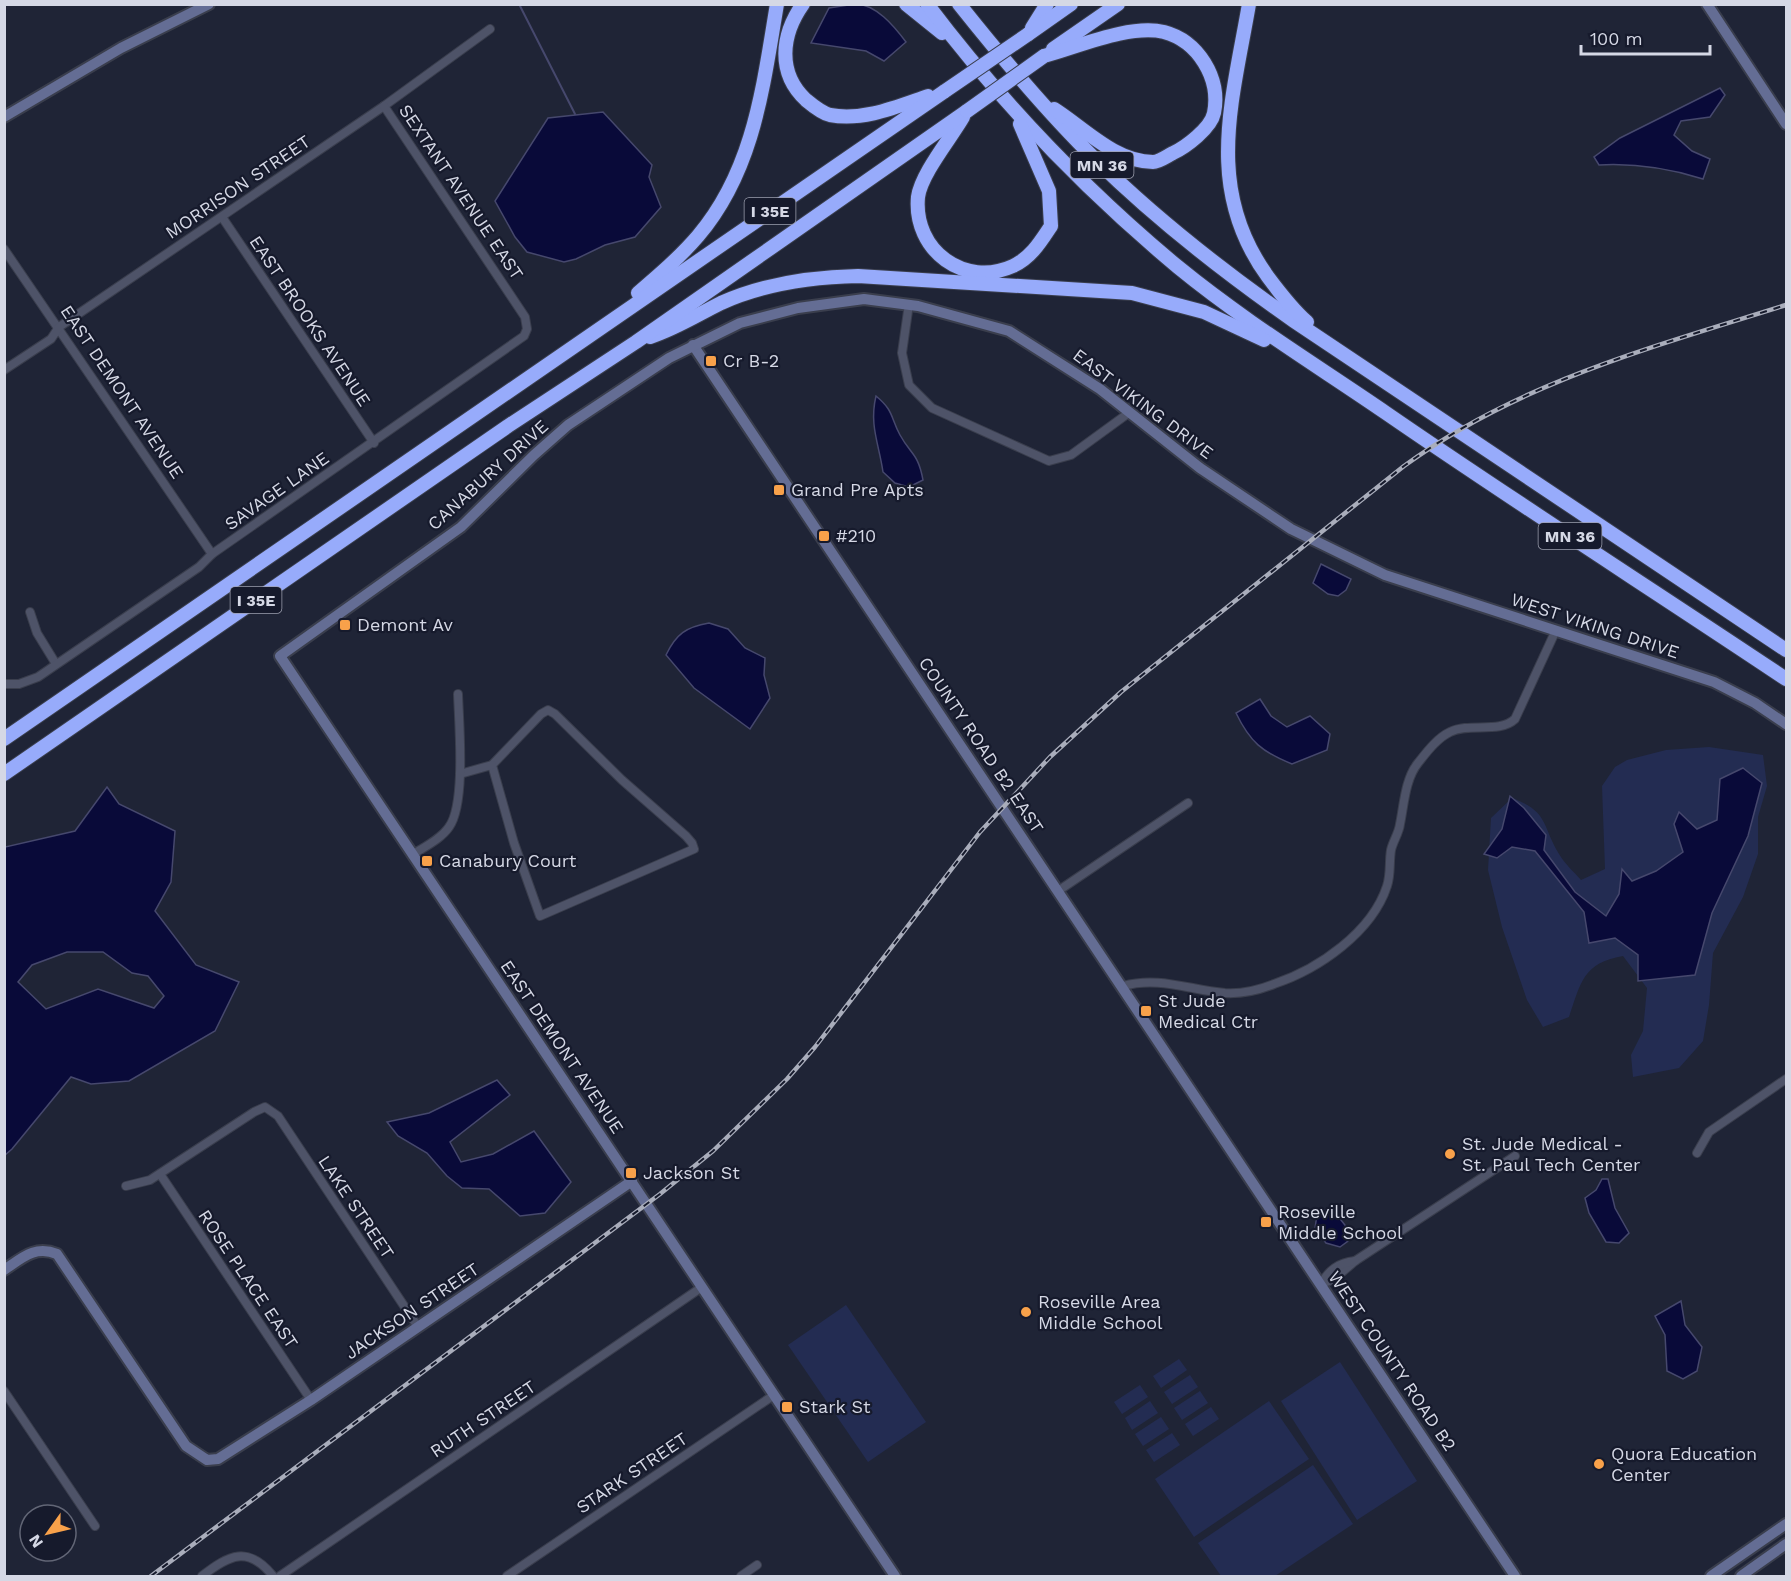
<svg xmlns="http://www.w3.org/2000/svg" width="1791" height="1581" font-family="'Work Sans',sans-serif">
<rect width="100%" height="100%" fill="#1f2436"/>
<g fill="#232c52">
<path d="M1709,747L1763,755L1767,786L1758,817V854L1743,897L1713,953L1709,1005L1703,1041L1679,1068L1633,1077L1631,1055L1643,1031L1647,988L1623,956C1583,963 1581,982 1569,1017L1543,1027L1527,1000L1502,927L1488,870L1491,818L1512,798C1549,812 1541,824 1559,854C1564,863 1574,872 1581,880L1605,869L1602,786L1615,767L1627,760L1666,750Z"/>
<polygon points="846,1305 926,1422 868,1462 788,1345"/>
<polygon points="1179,1359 1187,1370 1161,1388 1153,1376"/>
<polygon points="1340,1362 1417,1481 1357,1520 1281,1401"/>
<polygon points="1190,1375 1198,1387 1172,1404 1164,1392"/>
<polygon points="1140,1385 1148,1397 1122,1414 1114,1402"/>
<polygon points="1200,1391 1208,1403 1182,1420 1174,1408"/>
<polygon points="1150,1401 1158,1413 1132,1430 1125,1418"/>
<polygon points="1269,1401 1309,1459 1194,1537 1155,1479"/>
<polygon points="1211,1407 1219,1419 1193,1436 1185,1424"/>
<polygon points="1161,1417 1169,1429 1143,1446 1135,1434"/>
<polygon points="1172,1433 1180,1445 1154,1462 1146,1450"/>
<polygon points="1313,1465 1353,1524 1275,1576 1221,1576 1198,1543"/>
</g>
<g fill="#090a39" stroke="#46486d" stroke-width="1.5" fill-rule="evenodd">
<path d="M855,4C876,4 894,26 906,42L884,61L866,51L811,43L829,8Z"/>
<path d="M1720,88L1725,95L1710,117L1681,121L1674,135L1692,151L1710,159L1703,179C1668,168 1636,163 1599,165L1594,157L1620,138Z"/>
<polygon points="603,112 652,165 649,177 661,207 635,237 605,245 576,259 564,262 527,252 515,237 495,201 548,118"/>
<path d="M876,396C894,411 890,416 900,435C911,455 918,453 923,480L909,487L895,483L883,472C879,444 869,425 876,396Z"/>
<polygon points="1321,564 1351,579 1346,590 1338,596 1328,594 1313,583"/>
<path d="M709,623L728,629L745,648L765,658L764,675L770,698L750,729L694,688L666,655C676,634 686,627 709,623Z"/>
<path d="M1260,699L1271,716L1287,727L1310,716L1330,734L1327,750L1292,764C1262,752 1250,742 1236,713Z"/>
<polygon points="1743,768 1762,783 1748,836 1712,913 1695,975 1638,981 1638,955 1615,938 1589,943 1584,912 1535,851 1512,847 1497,858 1484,854 1502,829 1510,796 1524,808 1546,835 1544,850 1575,892 1606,916 1619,894 1622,869 1632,881 1656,871 1683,852 1674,824 1679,812 1697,829 1717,820 1720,779"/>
<path d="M107,787L119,804L175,831L171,882L155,911L196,965L239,982L215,1031L129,1081L91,1084L71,1077L12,1149L5,1155V847L75,831ZM67,952H103L132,973L148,976L164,996L154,1008L98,989L46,1009L18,982L32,965Z"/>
<polygon points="497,1080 510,1095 450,1142 461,1162 493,1154 534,1131 571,1182 545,1213 520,1216 489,1189 462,1188 447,1176 427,1153 398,1136 387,1122 429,1113"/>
<polygon points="1602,1179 1608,1179 1615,1208 1629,1233 1619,1243 1606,1242 1589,1213 1585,1198 1596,1190"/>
<polygon points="1327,1209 1334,1211 1348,1229 1348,1241 1340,1247 1326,1243 1315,1228 1317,1215"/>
<polygon points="1681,1301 1685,1325 1702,1347 1697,1371 1683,1379 1667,1371 1665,1335 1655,1316"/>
</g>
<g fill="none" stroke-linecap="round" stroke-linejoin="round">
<polyline stroke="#46486d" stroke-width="2" points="519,4 575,114"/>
<defs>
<g id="street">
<polyline points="222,217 374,443"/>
<polyline points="4,249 212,554"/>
<polyline points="909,304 902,353 909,385 932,408 1049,461 1071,455 1130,412"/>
<polyline points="4,370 51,339 59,327 384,106 490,29"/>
<polyline points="30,612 37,633 56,664"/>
<polyline points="4,684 19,684 38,677 199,567 212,554 524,336 527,329 525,317 384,106"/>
<polygon points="548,710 555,714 622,780 686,836 692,843 694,849 540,916 514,843 492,765 541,714"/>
<polyline points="460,774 492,765"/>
<path d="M412,855C424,847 441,839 449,827C466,804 459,724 458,694"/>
<polyline points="1058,891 1188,803"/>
<path d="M1123,986C1159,976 1189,990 1225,993C1242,994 1259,990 1274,984C1319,969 1372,932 1387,886C1391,874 1389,862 1391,850C1393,841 1399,833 1400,824C1404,805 1405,779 1418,763C1426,753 1437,738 1450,732C1470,722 1499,734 1515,719L1556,630"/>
<polyline points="1697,1153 1709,1132 1786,1079"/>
<polyline points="160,1174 311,1400"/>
<polyline points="126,1186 150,1180 254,1112 265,1107 278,1116 418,1327"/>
<polyline points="1321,1284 1334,1279 1355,1261 1515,1156"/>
<path d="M1321,1284C1329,1270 1338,1263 1355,1261"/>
<polyline points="4,1391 95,1526"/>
<path d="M202,1576C229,1555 248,1545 273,1576"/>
<polyline points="280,1576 702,1287"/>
<polyline points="507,1576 774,1395"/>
<polyline points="741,1576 757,1565"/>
</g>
<g id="secondary">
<polyline points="1707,4 1786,124"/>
<polyline points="4,117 121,48 209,4"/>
<polyline points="693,345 1515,1576"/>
<path d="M4,1270C22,1258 35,1245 57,1254L186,1446L207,1460L218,1459L311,1400L632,1181"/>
<polyline points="895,1576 280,656 461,527 534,455 568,425 669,358 740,323 798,308 864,299 918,306 1009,331 1100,389 1200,468 1291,529 1385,575 1714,682 1755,703 1786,724"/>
<polyline points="1711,1576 1786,1524"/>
<polyline points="1741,1576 1786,1544"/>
</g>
<g id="highway">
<path d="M803,4C781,35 777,73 806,100C812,105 822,113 830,115C864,121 896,107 928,96"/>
<polyline points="906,4 942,33"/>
<path d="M927,4C1001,102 1084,189 1178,267C1244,321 1316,365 1386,413C1518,504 1653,590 1786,679"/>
<path d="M959,4C1002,58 1046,111 1095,159C1156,219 1224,272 1294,321L1786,650"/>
<path d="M1249,4C1232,103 1204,189 1268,277C1280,293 1292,309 1307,322"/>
<polyline points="1032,28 1047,4"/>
<polyline points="1027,35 1071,4"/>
<polyline points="1053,49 1118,4"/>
<path d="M1044,56C1078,47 1129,24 1164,32C1198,41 1221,78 1214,113C1211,128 1186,147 1173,153C1167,156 1159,162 1153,162C1115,162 1084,128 1054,109"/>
<path d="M963,117C951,138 921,174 918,197C913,251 965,288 1013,266C1031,258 1041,241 1051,226L1049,191L1020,124"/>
<path d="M638,293C659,275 680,257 698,236C754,170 763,87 777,4"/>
<path d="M650,337C675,329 697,315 721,303C763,284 813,277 858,276L1132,293L1204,312L1264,340"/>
<polyline points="4,739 945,91"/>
<polyline points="4,774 508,426 636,342 967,111"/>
</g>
</defs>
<use href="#street" stroke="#3a3e4d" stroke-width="10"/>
<use href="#secondary" stroke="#3a3e4d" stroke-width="14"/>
<use href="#highway" stroke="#3a3e4d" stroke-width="16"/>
<use href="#street" stroke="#4e5368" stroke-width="8"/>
<use href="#secondary" stroke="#646d94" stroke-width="10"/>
<use href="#highway" stroke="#97abfb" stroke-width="14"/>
<defs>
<path id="rail" d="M151,1576L660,1194L713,1151L787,1079L815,1047L980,832L1050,757L1121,692L1404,466C1519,382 1653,347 1786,305"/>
</defs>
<use href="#rail" stroke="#a9adbb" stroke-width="4.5"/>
<use href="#rail" stroke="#161a2c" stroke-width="2" stroke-dasharray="7" stroke-linecap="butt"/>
<defs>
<g id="highway-bridge">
<polyline points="945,91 1027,35"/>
<polyline points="967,111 1044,56"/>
</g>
</defs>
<use href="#highway-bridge" stroke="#3a3e4d" stroke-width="16" stroke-linecap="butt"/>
<use href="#highway-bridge" stroke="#97abfb" stroke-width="14"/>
</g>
<g fill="#f8a14a" stroke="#161a2c" stroke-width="2">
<rect x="705" y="355" width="12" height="12" rx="3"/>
<rect x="773" y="484" width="12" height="12" rx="3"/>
<rect x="818" y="530" width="12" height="12" rx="3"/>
<rect x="339" y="619" width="12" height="12" rx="3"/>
<rect x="421" y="855" width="12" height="12" rx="3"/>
<rect x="1140" y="1005" width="12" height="12" rx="3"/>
<circle cx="1450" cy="1154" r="6"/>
<rect x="625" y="1167" width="12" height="12" rx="3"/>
<rect x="1260" y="1216" width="12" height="12" rx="3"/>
<circle cx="1026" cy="1312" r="6"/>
<rect x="781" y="1401" width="12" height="12" rx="3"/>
<circle cx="1599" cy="1464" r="6"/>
</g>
<g text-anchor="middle" stroke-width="4.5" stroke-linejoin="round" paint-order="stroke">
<g fill="#161a2c" stroke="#9c9fae" stroke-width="1.5">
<rect x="1070.5" y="152" width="63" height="26" rx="4.5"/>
<rect x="744.5" y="198" width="51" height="26" rx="4.5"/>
<rect x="1538.5" y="523" width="63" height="26" rx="4.5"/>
<rect x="230.5" y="587" width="51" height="26" rx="4.5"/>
</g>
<g font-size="16" font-weight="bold" fill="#d5d8e5">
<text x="1102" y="171">MN 36</text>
<text x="770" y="217">I 35E</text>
<text x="1570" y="542">MN 36</text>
<text x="256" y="606">I 35E</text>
</g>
<g font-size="18" fill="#d5d8e5" stroke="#161a2c">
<text transform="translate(238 187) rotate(-34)" y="6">MORRISON STREET</text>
<text transform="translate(461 192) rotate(56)" y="6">SEXTANT AVENUE EAST</text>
<text transform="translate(310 321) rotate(56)" y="6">EAST BROOKS AVENUE</text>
<text transform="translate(122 392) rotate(56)" y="6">EAST DEMONT AVENUE</text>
<text transform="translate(1143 404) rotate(37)" y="6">EAST VIKING DRIVE</text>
<text transform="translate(488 475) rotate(-42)" y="6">CANABURY DRIVE</text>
<text transform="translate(277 491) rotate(-35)" y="6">SAVAGE LANE</text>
<text transform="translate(1595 626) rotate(18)" y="6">WEST VIKING DRIVE</text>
<text transform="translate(981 745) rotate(56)" y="6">COUNTY ROAD B2 EAST</text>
<text transform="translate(562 1047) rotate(56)" y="6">EAST DEMONT AVENUE</text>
<text transform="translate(356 1207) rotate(56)" y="6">LAKE STREET</text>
<text transform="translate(248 1279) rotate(56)" y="6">ROSE PLACE EAST</text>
<text transform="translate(412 1311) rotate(-34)" y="6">JACKSON STREET</text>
<text transform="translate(1392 1361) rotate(56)" y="6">WEST COUNTY ROAD B2</text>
<text transform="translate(483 1419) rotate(-34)" y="6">RUTH STREET</text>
<text transform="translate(632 1473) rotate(-34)" y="6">STARK STREET</text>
</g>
<g font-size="18" fill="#d5d8e5" stroke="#161a2c" text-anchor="start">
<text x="723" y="367">Cr B-2</text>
<text x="791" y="496">Grand Pre Apts</text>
<text x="836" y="542">#210</text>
<text x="357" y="631">Demont Av</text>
<text x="439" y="867">Canabury Court</text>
<text x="1158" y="1007">St Jude<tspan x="1158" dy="21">Medical Ctr</tspan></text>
<text x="1462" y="1150">St. Jude Medical -<tspan x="1462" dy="21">St. Paul Tech Center</tspan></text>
<text x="643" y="1179">Jackson St</text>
<text x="1278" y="1218">Roseville<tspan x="1278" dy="21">Middle School</tspan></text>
<text x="1038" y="1308">Roseville Area<tspan x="1038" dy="21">Middle School</tspan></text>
<text x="799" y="1413">Stark St</text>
<text x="1611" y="1460">Quora Education<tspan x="1611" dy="21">Center</tspan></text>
</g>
</g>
<rect width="1791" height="1581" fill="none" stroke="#d5d8e5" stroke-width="12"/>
<g transform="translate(48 1533) rotate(236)"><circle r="28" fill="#161a2c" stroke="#626676" stroke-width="1.5"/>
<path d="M0-4.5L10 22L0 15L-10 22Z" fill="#f8a14a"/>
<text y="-9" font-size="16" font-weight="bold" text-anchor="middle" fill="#d5d8e5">N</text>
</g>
<path d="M1581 45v9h129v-9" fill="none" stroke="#d5d8e5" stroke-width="3"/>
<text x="1590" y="45" font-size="18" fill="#d5d8e5" stroke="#161a2c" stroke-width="4.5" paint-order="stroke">100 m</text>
</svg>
